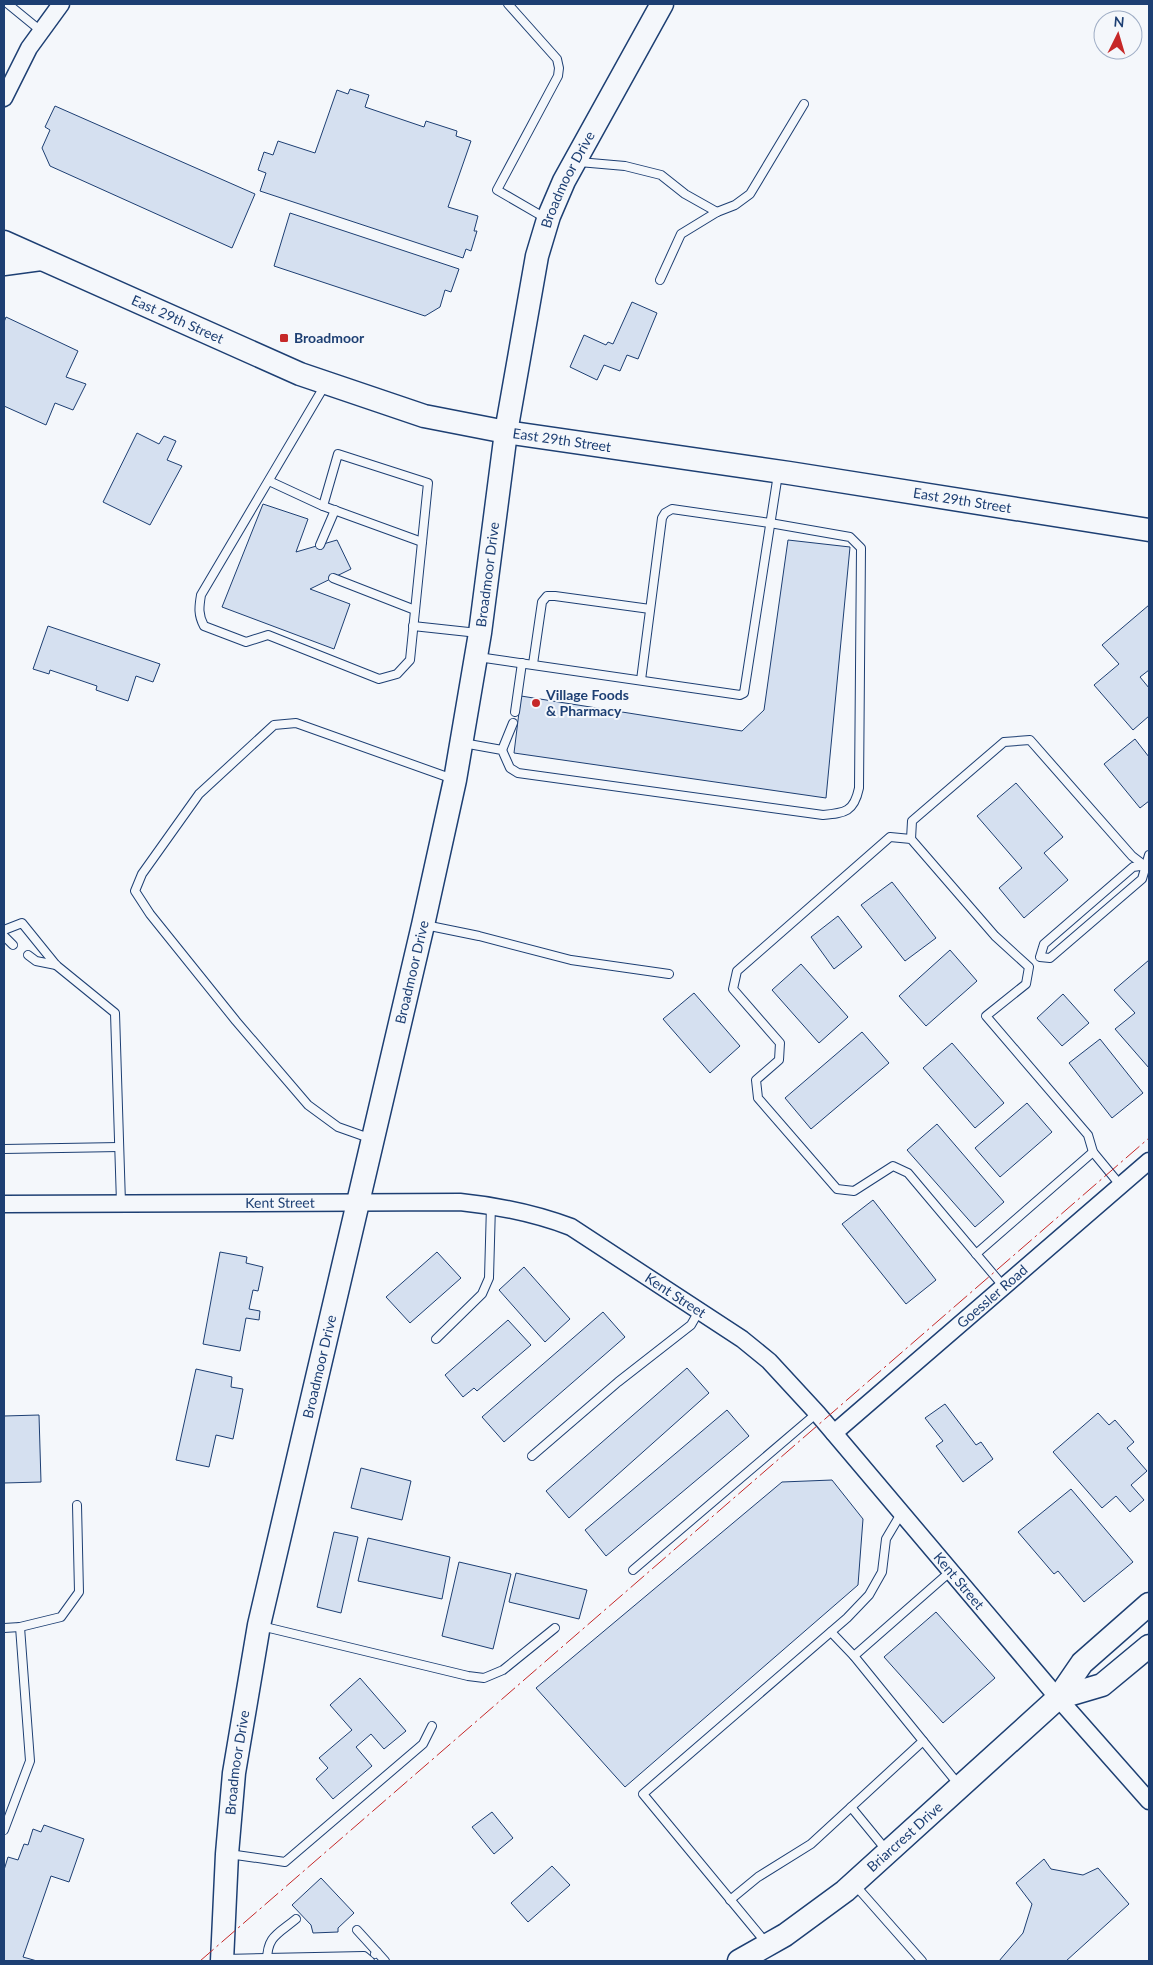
<svg xmlns="http://www.w3.org/2000/svg" width="1153" height="1965" font-family="Lato,sans-serif">
<rect width="100%" height="100%" fill="#f4f7fb"/>
<g fill="#d5e0f0" stroke="#1d3f73">
<polygon points="350,89 369,95 365,107 424,127 426,121 457,131 456,136 471,141 448,207 478,216 474,231 477,231 471,251 466,249 463,258 260,191 266,173 258,170 264,152 273,155 278,141 315,153 337,90 348,94"/>
<polygon points="55,106 255,194 232,248 50,166 42,148 50,130 45,127"/>
<polygon points="290,213 459,269 451,292 445,290 440,307 425,316 274,266"/>
<polygon points="632,302 657,313 638,359 627,355 620,371 604,365 597,380 570,367 584,335 606,345 608,342 613,344"/>
<polygon points="6,317 78,351 66,377 86,384 73,410 55,403 46,425 4,406 4,322"/>
<polygon points="137,433 159,444 164,436 176,441 167,460 182,466 150,525 103,502"/>
<polygon points="263,504 308,519 296,552 337,540 351,569 310,589 350,604 334,649 222,607"/>
<polygon points="788,540 850,547 826,798 514,753 521,696 742,731 764,710"/>
<polygon points="1149,605 1149,670 1140,677 1149,688 1149,716 1133,730 1094,685 1119,664 1102,645"/>
<polygon points="48,626 160,664 153,682 136,676 128,701 96,690 97,686 50,670 49,674 33,669"/>
<polygon points="1135,739 1149,757 1149,801 1140,808 1104,764"/>
<polygon points="1016,783 1063,837 1044,853 1068,880 1024,918 999,888 1022,868 977,816"/>
<polygon points="892,882 936,938 905,961 861,905"/>
<polygon points="838,916 862,947 834,969 811,937"/>
<polygon points="950,950 977,981 926,1026 899,996"/>
<polygon points="1149,960 1149,1068 1115,1029 1135,1013 1114,990"/>
<polygon points="801,964 848,1017 819,1043 772,990"/>
<polygon points="694,993 740,1046 710,1073 663,1019"/>
<polygon points="1063,994 1089,1023 1062,1046 1037,1018"/>
<polygon points="862,1032 889,1063 811,1129 785,1098"/>
<polygon points="1100,1039 1143,1093 1112,1118 1069,1063"/>
<polygon points="952,1043 1004,1103 975,1128 923,1068"/>
<polygon points="1027,1103 1052,1132 1000,1177 975,1148"/>
<polygon points="937,1124 1004,1202 975,1227 907,1150"/>
<polygon points="873,1200 936,1280 906,1304 842,1224"/>
<polygon points="220,1252 247,1257 246,1263 263,1267 258,1291 253,1290 249,1309 260,1311 259,1320 246,1318 240,1351 203,1344"/>
<polygon points="437,1252 461,1278 410,1323 386,1297"/>
<polygon points="524,1267 570,1319 545,1342 499,1290"/>
<polygon points="603,1312 625,1337 504,1442 482,1417"/>
<polygon points="508,1320 531,1345 477,1391 474,1388 463,1397 445,1375"/>
<polygon points="687,1368 709,1393 569,1518 546,1491"/>
<polygon points="196,1369 232,1377 231,1387 243,1389 233,1439 216,1435 209,1467 176,1460"/>
<polygon points="945,1404 976,1445 981,1442 993,1459 963,1482 936,1446 943,1441 925,1418"/>
<polygon points="727,1410 749,1436 606,1556 585,1530"/>
<polygon points="1098,1413 1109,1425 1115,1420 1134,1442 1127,1448 1147,1471 1131,1485 1144,1500 1130,1512 1116,1496 1102,1508 1053,1452"/>
<polygon points="39,1415 41,1482 4,1483 4,1416"/>
<polygon points="361,1468 411,1481 402,1520 351,1508"/>
<polygon points="832,1480 863,1519 858,1585 625,1787 536,1688 782,1482"/>
<polygon points="1071,1489 1133,1562 1084,1602 1058,1571 1054,1574 1018,1532"/>
<polygon points="334,1532 358,1537 341,1613 317,1607"/>
<polygon points="368,1538 450,1557 442,1599 358,1581"/>
<polygon points="459,1562 511,1574 493,1649 442,1636"/>
<polygon points="516,1573 587,1590 579,1619 509,1602"/>
<polygon points="936,1612 995,1678 943,1723 884,1657"/>
<polygon points="360,1678 406,1731 384,1749 371,1734 356,1747 372,1766 333,1799 316,1779 328,1768 319,1758 352,1730 330,1705"/>
<polygon points="492,1812 513,1838 494,1854 472,1827"/>
<polygon points="44,1825 84,1839 69,1882 51,1876 23,1957 37,1961 4,1961 4,1870 8,1857 18,1860 24,1844 28,1845 33,1829 41,1832"/>
<polygon points="1044,1859 1051,1869 1083,1875 1098,1868 1129,1904 1066,1961 999,1961 1023,1933 1032,1904 1016,1883"/>
<polygon points="552,1866 570,1885 528,1922 511,1903"/>
<polygon points="321,1878 354,1913 338,1928 338,1932 313,1933 311,1925 292,1905"/>
</g>
<g fill="none" stroke-linecap="round" stroke-linejoin="round">
<defs>
<g id="lane">
<polyline points="8,4 41,31"/>
<polyline points="508,4 557,59 559,68 558,76 497,190 547,219"/>
<polyline points="579,162 625,166 661,175 685,194 717,212"/>
<polyline points="660,280 681,234 717,212 735,205 750,194 804,104"/>
<polyline points="269,481 323,506 422,542"/>
<path d="M323,506L338,454L428,483L410,660L397,674L379,679L268,635L246,642L204,626C198,615 199,607 201,595L325,385"/>
<polyline points="320,545 335,510"/>
<polyline points="333,578 415,610"/>
<polyline points="413,626 478,633"/>
<polyline points="478,657 740,695 744,693 778,474"/>
<polyline points="533,664 542,602 547,596 555,596 650,609"/>
<polyline points="515,712 522,663"/>
<path d="M463,743L502,750L510,768L518,773L823,815C845,813 854,812 859,788L861,548L850,537L770,523L672,509L665,513L662,518L641,680"/>
<polyline points="502,750 513,723"/>
<polyline points="911,839 912,821 1004,742 1030,740 1132,856 1145,866"/>
<polyline points="1147,865 1133,867 1044,944 1040,957 1050,958 1142,879 1149,855"/>
<polyline points="425,925 479,936 571,960 669,974"/>
<polyline points="4,930 22,923 56,965 115,1013 121,1203"/>
<polyline points="4,936 13,945"/>
<polyline points="28,955 36,961 56,965"/>
<polyline points="372,1139 338,1127 308,1105 236,1021 150,914 135,891 142,874 199,794 274,725 296,723 453,779"/>
<polyline points="4,1149 119,1147"/>
<polyline points="976,1254 1093,1152"/>
<polyline points="1004,1287 908,1173 893,1166 854,1191 837,1189 758,1098 756,1080 779,1060 780,1043 733,989 737,971 890,837 911,839 995,936 1029,967 1026,984 986,1016 1088,1135 1093,1152 1121,1186"/>
<polyline points="436,1339 482,1294 489,1278 491,1205"/>
<polyline points="532,1456 618,1382 691,1325 699,1311"/>
<polyline points="633,1570 817,1413"/>
<polyline points="261,1626 468,1676 484,1678 503,1670 555,1628"/>
<polyline points="4,1628 20,1627 61,1617 79,1592 77,1505"/>
<polyline points="831,1632 854,1656"/>
<polyline points="923,1741 959,1785"/>
<polyline points="851,1807 887,1851"/>
<polyline points="4,1830 30,1761 20,1627"/>
<polyline points="229,1854 285,1862 423,1744 432,1726"/>
<polyline points="855,1885 922,1961"/>
<polyline points="730,1900 758,1877 811,1844 923,1741 854,1656 951,1571"/>
<polyline points="357,1930 377,1952"/>
<polyline points="767,1944 643,1794 847,1618 869,1595 882,1572 886,1539 902,1512"/>
<polyline points="375,1954 377,1952 385,1961"/>
<polyline points="224,1959 364,1956 370,1961"/>
<path d="M267,1961C267,1936 278,1934 296,1919"/>
</g>
<g id="street">
<polyline points="4,98 29,48 61,4"/>
<path id="s1" d="M4,1204L460,1202C499,1206 534,1213 571,1227L742,1339L769,1361L817,1413L1058,1698L1149,1801"/>
<path id="s2" d="M834,1433L1149,1161"/>
</g>
<g id="secondary">
<path id="s3" d="M4,242L300,374L424,416L506,432L789,473L1149,530"/>
<polyline points="4,264 41,259"/>
<polyline points="1058,1698 1102,1685 1149,1646"/>
<path id="s4" d="M222,1961L227,1854L234,1773L259,1625L423,925L455,780L480,633L506,432L537,256L549,216L564,181L662,4"/>
<path id="s5" d="M739,1961L785,1935L845,1891L1058,1698L1082,1663L1149,1604"/>
</g>
</defs>
<use href="#lane" stroke="#1d3f73" stroke-width="10"/>
<use href="#street" stroke="#1d3f73" stroke-width="19"/>
<use href="#secondary" stroke="#1d3f73" stroke-width="25"/>
<use href="#lane" stroke="#f4f7fb" stroke-width="8"/>
<use href="#street" stroke="#f4f7fb" stroke-width="16"/>
<use href="#secondary" stroke="#f4f7fb" stroke-width="22"/>
<polyline stroke="#c62828" stroke-width="1" stroke-dasharray="18 4 2.5 4" stroke-linecap="butt" points="200,1961 1149,1138"/>
</g>
<g fill="#c62828" stroke="#f4f7fb" stroke-width="2">
<rect x="279" y="333" width="10" height="10" rx="2.5"/>
<circle cx="536" cy="703" r="5"/>
</g>
<g text-anchor="middle" stroke-width="4" stroke-linejoin="round" paint-order="stroke">
<g font-size="14" fill="#1d3f73" stroke="#f4f7fb">
<text dy="5" stroke="none"><textPath href="#s4" startOffset="1819">Broadmoor Drive</textPath></text>
<text dy="5" stroke="none"><textPath href="#s3" startOffset="190">East 29th Street</textPath></text>
<text dy="5" stroke="none"><textPath href="#s3" startOffset="595">East 29th Street</textPath></text>
<text dy="5" stroke="none"><textPath href="#s3" startOffset="1000">East 29th Street</textPath></text>
<text dy="5" stroke="none"><textPath href="#s4" startOffset="1414">Broadmoor Drive</textPath></text>
<text dy="5" stroke="none"><textPath href="#s4" startOffset="1009">Broadmoor Drive</textPath></text>
<text dy="5" stroke="none"><textPath href="#s1" startOffset="276">Kent Street</textPath></text>
<text dy="5" stroke="none"><textPath href="#s1" startOffset="695">Kent Street</textPath></text>
<text dy="5" stroke="none"><textPath href="#s2" startOffset="209">Goessler Road</textPath></text>
<text dy="5" stroke="none"><textPath href="#s4" startOffset="604">Broadmoor Drive</textPath></text>
<text dy="5" stroke="none"><textPath href="#s1" startOffset="1100">Kent Street</textPath></text>
<text dy="5" stroke="none"><textPath href="#s4" startOffset="199">Broadmoor Drive</textPath></text>
<text dy="5" stroke="none"><textPath href="#s5" startOffset="208">Briarcrest Drive</textPath></text>
</g>
<g font-size="14" font-weight="bold" fill="#1d3f73" stroke="#f4f7fb" text-anchor="start">
<text x="294" y="343">Broadmoor</text>
<text x="546" y="700">Village Foods<tspan x="546" dy="16">&amp; Pharmacy</tspan></text>
</g>
</g>
<rect width="1153" height="1965" fill="none" stroke="#1d3f73" stroke-width="10"/>
<g transform="translate(1118 35) rotate(5)"><circle r="24" fill="#f4f7fb" stroke="#9eadc5"/>
<path d="M0-4L9 19L0 12L-9 19Z" fill="#c62828"/>
<text y="-8" font-size="14" font-weight="bold" text-anchor="middle" fill="#1d3f73">N</text>
</g>
</svg>
